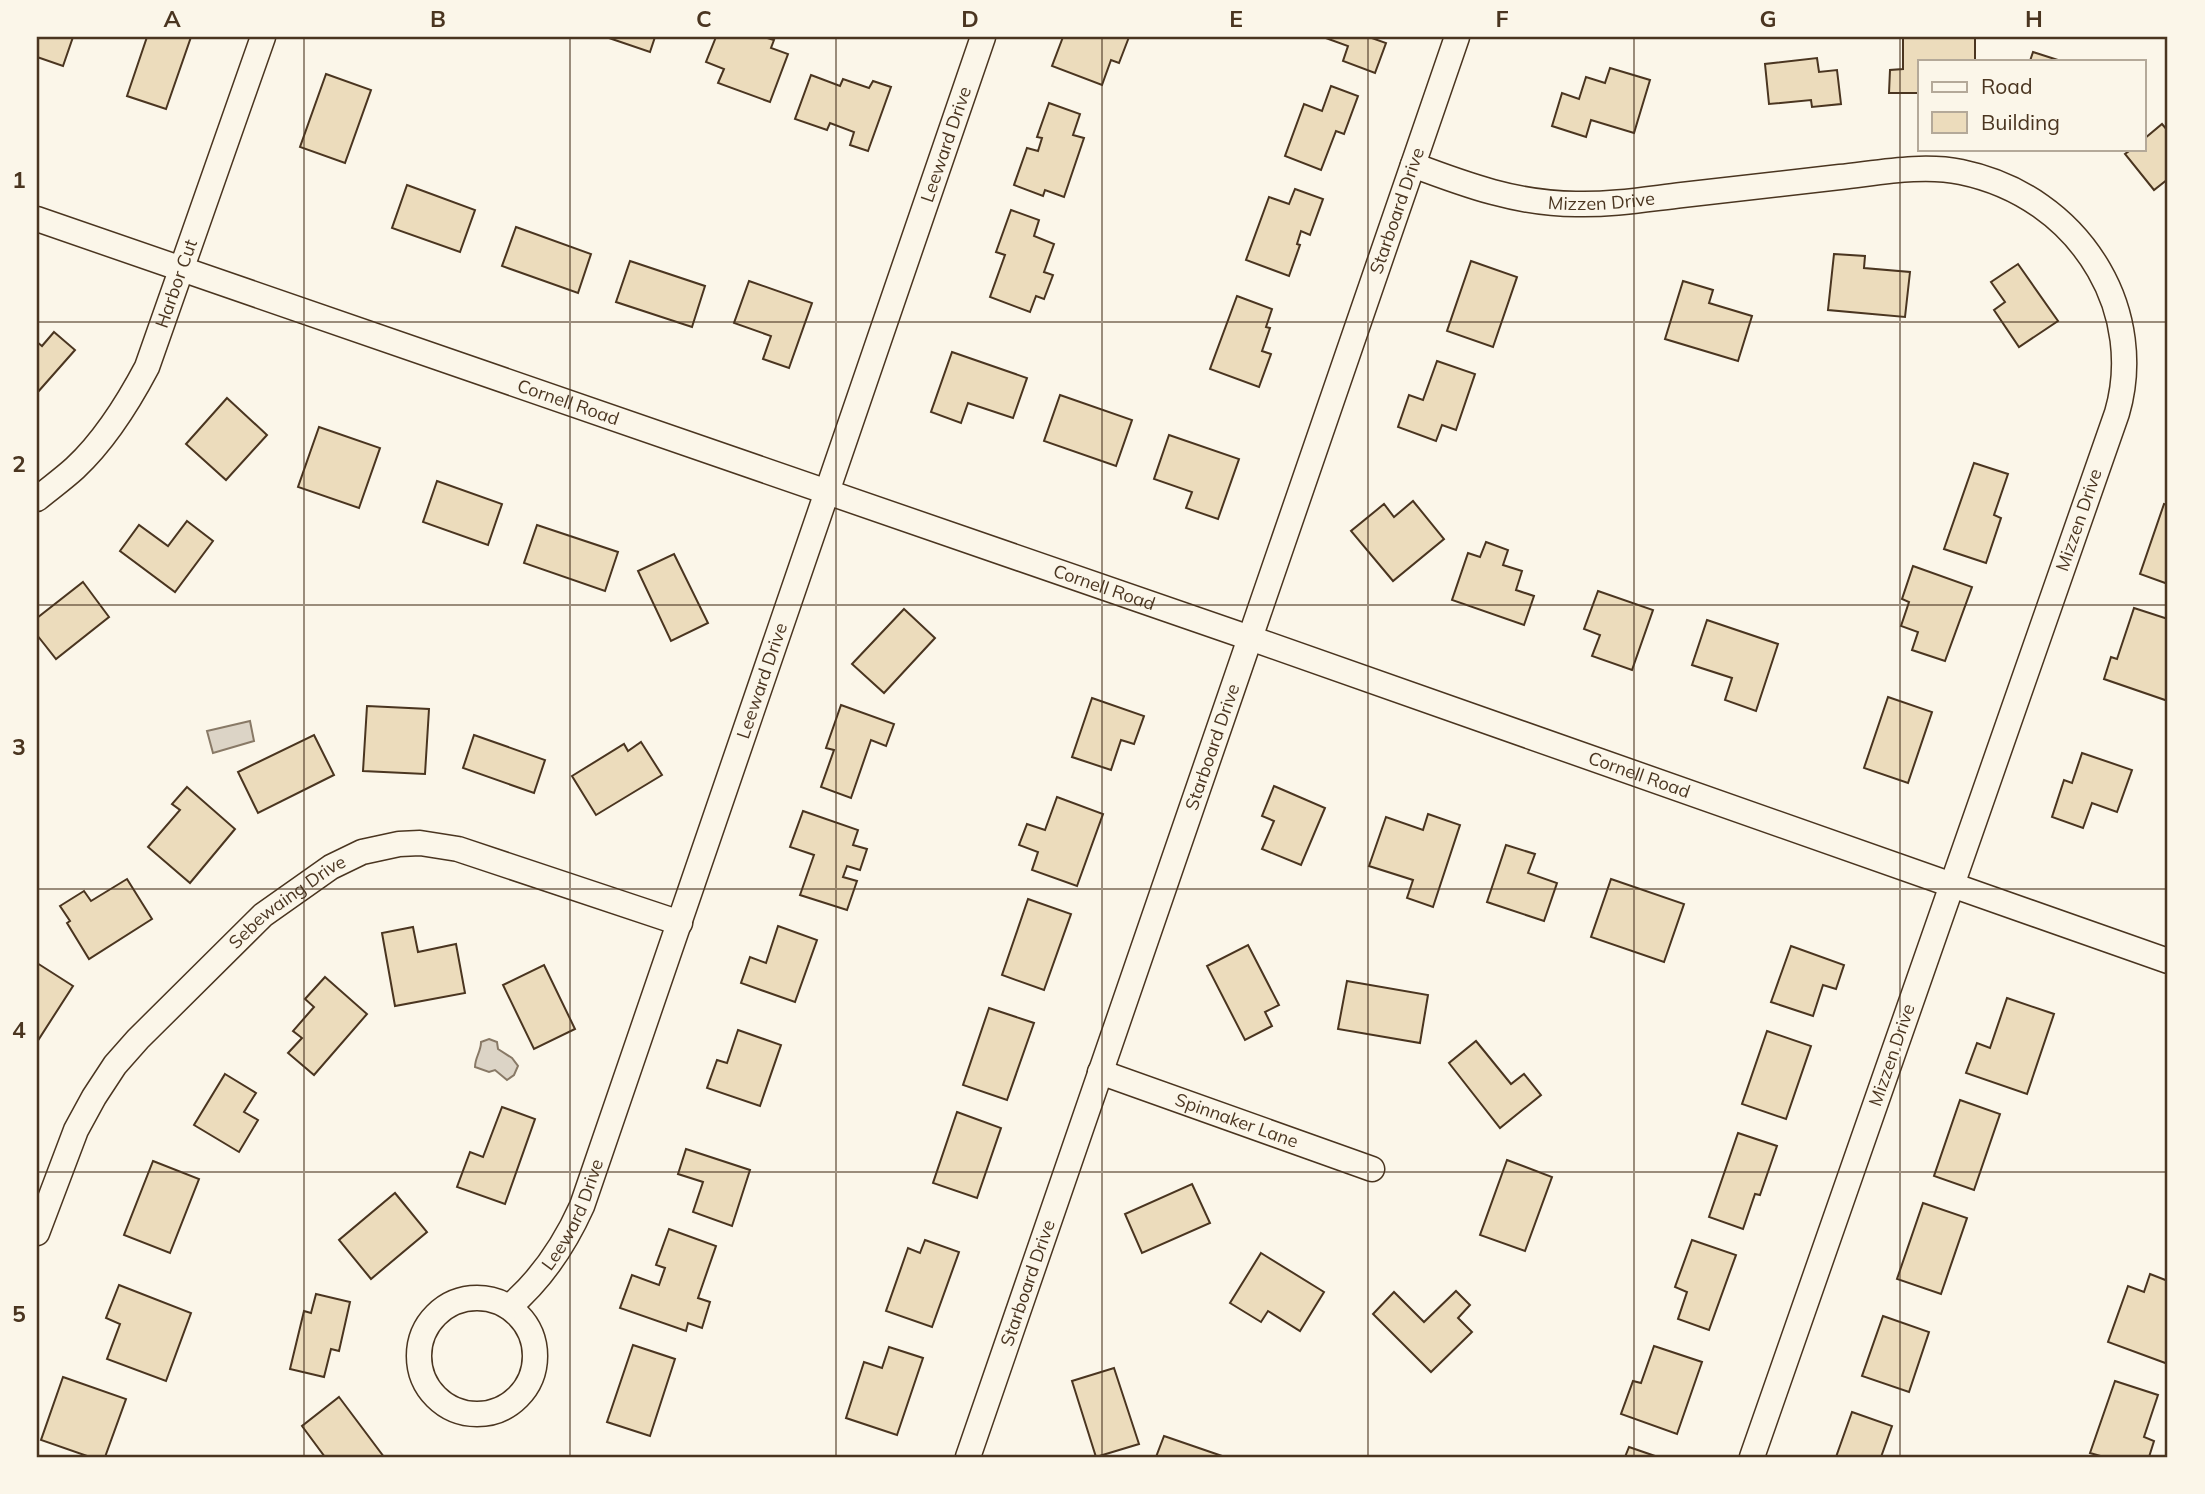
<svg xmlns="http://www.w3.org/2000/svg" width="2205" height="1494" font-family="Mulish,sans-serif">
<rect width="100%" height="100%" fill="#fbf6e9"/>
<g fill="#dcd4c6" stroke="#887966" stroke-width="2">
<polygon points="250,721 254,741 213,753 207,731"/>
<path d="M489,1039L497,1042L498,1049L512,1058L518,1066L514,1075L507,1080L495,1070L489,1072L475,1067C475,1057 481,1052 481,1042Z"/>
</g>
<g fill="#ecdcbc" stroke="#4a3520" stroke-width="2">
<polygon points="37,37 73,37 63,66 37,57"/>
<polygon points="147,37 191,37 166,109 127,96"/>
<polygon points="606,37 655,37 650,52"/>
<polygon points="716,37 764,37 774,40 771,48 788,54 770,102 718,83 724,69 706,62"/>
<polygon points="1063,37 1129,37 1119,63 1111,60 1102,85 1052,66"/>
<polygon points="1323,37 1369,37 1386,43 1375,73 1343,61 1348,46"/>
<polygon points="1903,37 1975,37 1975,61 1920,61 1920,93 1889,93 1890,70 1903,69"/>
<polygon points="2033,52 2061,61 2030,61"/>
<polygon points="1817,58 1819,72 1837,70 1841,104 1812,107 1811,100 1769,104 1765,64"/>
<polygon points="1610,68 1650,80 1634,133 1591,120 1586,137 1552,126 1562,93 1579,99 1586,77 1605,83"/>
<polygon points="326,74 371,90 345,163 300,147"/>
<polygon points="811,75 840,86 843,79 869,88 873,81 891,87 868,151 850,145 854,132 830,123 827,130 795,119"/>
<polygon points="1331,86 1358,96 1344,134 1336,131 1321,170 1285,156 1304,104 1322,111"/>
<polygon points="1049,103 1080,114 1073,135 1084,138 1064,197 1045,190 1043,196 1014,185 1027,148 1038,151 1042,138 1037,137"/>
<polygon points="2162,124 2168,131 2168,179 2154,190 2125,154 2132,149 2144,149 2144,139"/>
<polygon points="407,185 475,210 460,252 392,228"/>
<polygon points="1295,189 1323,199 1310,235 1301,231 1297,244 1300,245 1289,276 1246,260 1269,197 1289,204"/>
<polygon points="1011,210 1039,220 1034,236 1054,244 1044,272 1053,275 1044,299 1036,296 1030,312 990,297 1005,255 996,252"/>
<polygon points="516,227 591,254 578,293 502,266"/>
<polygon points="1834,254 1865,256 1864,268 1910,272 1905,317 1828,310"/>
<polygon points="630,261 705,286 692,327 616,302"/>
<polygon points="1471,261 1517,277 1493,347 1447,331"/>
<polygon points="2018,264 2058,321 2019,347 1994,310 2005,302 1991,282"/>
<polygon points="749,281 812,303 789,368 763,359 771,336 734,323"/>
<polygon points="1683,281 1713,290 1709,303 1752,316 1738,361 1665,339"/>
<polygon points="1237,296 1272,309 1266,327 1270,328 1262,351 1271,354 1259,387 1210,369"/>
<polygon points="54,332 75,350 37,393 37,342 42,346"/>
<polygon points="952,352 1027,378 1013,418 968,403 961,423 931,412"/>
<polygon points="1437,361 1475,374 1456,430 1442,425 1436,441 1398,427 1409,395 1423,400"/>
<polygon points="1060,395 1132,420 1116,466 1044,441"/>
<polygon points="227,398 267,435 226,480 186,444"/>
<polygon points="319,427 380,448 359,508 298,487"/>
<polygon points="1169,435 1239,459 1218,519 1186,508 1192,492 1154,479"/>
<polygon points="1974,463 2008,474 1994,515 2001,518 1986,563 1944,549"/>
<polygon points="437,481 502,504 488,545 423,522"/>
<polygon points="1413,501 1444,539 1393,581 1351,531 1384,504 1394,517"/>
<polygon points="2164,504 2168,505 2168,584 2140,574"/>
<polygon points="187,521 213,541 175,592 120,551 139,525 168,546"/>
<polygon points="537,525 618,552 605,591 524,563"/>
<polygon points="1486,542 1508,550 1503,565 1522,571 1516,590 1534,596 1524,625 1452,600 1468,553 1480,557"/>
<polygon points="674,554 708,623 671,641 638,571"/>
<polygon points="1913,566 1972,587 1945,661 1912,650 1918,632 1901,626 1909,602 1902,599"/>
<polygon points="83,582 109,617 56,659 37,635 37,618"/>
<polygon points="1598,591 1653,610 1632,670 1592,656 1600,635 1584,629"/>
<polygon points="2134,608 2168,619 2168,701 2104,679 2111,657 2117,659"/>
<polygon points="904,609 935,638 884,693 852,664"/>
<polygon points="1707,620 1778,644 1756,711 1725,700 1732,678 1692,665"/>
<polygon points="1888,697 1932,712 1908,783 1864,768"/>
<polygon points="1092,698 1144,716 1134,744 1121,740 1111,770 1072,757"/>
<polygon points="841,705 894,724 886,746 871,740 851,798 821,787 834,750 826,748"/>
<polygon points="367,706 429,709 425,774 363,771"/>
<polygon points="314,735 334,775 258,813 238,772"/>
<polygon points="474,735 545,760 534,793 463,768"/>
<polygon points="641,742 662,775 596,815 572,776 624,744 628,751"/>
<polygon points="2082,753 2132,770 2117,812 2092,803 2083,828 2052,817 2064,780 2072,783"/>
<polygon points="1274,786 1325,808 1301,865 1262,849 1274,821 1262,816"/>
<polygon points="187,787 235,829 190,883 148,847 180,810 172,804"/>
<polygon points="1057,797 1103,814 1077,886 1032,870 1038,852 1019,845 1027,824 1045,830"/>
<polygon points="803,811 858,830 853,845 867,849 860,870 847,866 843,877 857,881 847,910 800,895 814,855 790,847"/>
<polygon points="1428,814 1460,825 1433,907 1407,898 1413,880 1369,866 1386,817 1423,830"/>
<polygon points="1506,845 1535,854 1528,873 1557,883 1544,921 1487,902"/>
<polygon points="127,879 152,919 89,959 67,923 70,921 60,906 84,891 91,901"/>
<polygon points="1611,879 1684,904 1664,962 1591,937"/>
<polygon points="1028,899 1071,914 1044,990 1002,975"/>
<polygon points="778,926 817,940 795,1002 741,983 750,957 766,963"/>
<polygon points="413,927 418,952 456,944 465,993 395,1006 382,933"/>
<polygon points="1248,945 1279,1005 1265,1012 1272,1026 1245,1040 1207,966"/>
<polygon points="1791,946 1844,965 1836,989 1823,985 1813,1016 1771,1002"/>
<polygon points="37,963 73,986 37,1042"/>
<polygon points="544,965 575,1029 534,1049 503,985"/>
<polygon points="325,977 367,1014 314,1075 288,1053 302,1038 293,1031 314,1007 305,999"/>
<polygon points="1347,981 1428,995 1420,1043 1338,1029"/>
<polygon points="2007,998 2054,1014 2027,1094 1966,1073 1977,1043 1990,1048"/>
<polygon points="989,1008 1034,1023 1007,1100 963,1085"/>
<polygon points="738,1030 781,1045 760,1106 707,1088 717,1060 727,1063"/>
<polygon points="1767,1031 1811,1046 1786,1119 1742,1104"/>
<polygon points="1476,1041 1511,1084 1524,1074 1541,1095 1500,1128 1449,1063"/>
<polygon points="225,1074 256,1093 244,1112 258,1120 239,1152 194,1125"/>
<polygon points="1960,1100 2000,1114 1974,1190 1934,1176"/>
<polygon points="502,1107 535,1119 505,1204 457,1187 470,1152 483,1157"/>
<polygon points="957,1112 1001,1128 977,1198 933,1183"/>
<polygon points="1738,1133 1777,1146 1760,1195 1755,1194 1743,1229 1709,1217"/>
<polygon points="686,1149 750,1170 732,1226 693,1212 703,1182 678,1174"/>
<polygon points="1507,1160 1552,1177 1525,1251 1480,1235"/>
<polygon points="153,1161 199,1179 170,1253 124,1235"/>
<polygon points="1192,1184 1210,1223 1142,1253 1125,1214"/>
<polygon points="395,1193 427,1232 371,1279 339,1240"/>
<polygon points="1923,1203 1967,1218 1941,1294 1897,1279"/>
<polygon points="669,1229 716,1246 698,1298 710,1302 702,1328 688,1323 686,1331 620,1308 632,1275 659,1285 665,1268 656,1265"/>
<polygon points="925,1240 959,1252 932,1327 886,1311 908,1248 920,1253"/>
<polygon points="1692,1240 1736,1255 1709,1330 1678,1319 1687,1292 1675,1287"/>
<polygon points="1261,1253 1324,1292 1300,1331 1268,1311 1261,1322 1230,1303"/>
<polygon points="2150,1274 2168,1281 2168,1364 2108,1342 2128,1286 2144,1292"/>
<polygon points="119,1285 191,1313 166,1381 107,1359 120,1324 106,1318"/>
<polygon points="1456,1291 1470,1305 1458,1318 1472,1332 1431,1372 1373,1314 1394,1292 1424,1322"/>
<polygon points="316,1294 350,1302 339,1351 331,1349 324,1377 290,1369 304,1311 311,1313"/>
<polygon points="1883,1316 1929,1332 1909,1392 1862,1376"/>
<polygon points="633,1345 675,1359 650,1436 607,1422"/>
<polygon points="1654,1346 1702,1362 1677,1434 1621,1414 1633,1381 1641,1383"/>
<polygon points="889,1347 923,1358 897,1435 846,1418 864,1362 882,1368"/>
<polygon points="1114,1368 1139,1444 1096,1457 1072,1381"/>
<polygon points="63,1377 126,1399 105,1457 90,1457 41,1440"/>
<polygon points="2115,1381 2158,1395 2144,1437 2154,1441 2149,1457 2104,1457 2090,1453"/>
<polygon points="339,1397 384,1457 325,1457 302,1426"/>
<polygon points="1852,1412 1892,1426 1881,1457 1836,1457"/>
<polygon points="1164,1436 1225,1457 1156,1457"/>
<polygon points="1629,1447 1658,1457 1625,1457"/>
</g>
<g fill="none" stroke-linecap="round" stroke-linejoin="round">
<defs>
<g id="street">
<path id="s1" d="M1413,165C1466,185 1518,204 1576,204C1612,205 1647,199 1682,195C1734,189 1787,183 1840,177C1878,173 1922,164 1961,172C2019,184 2069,218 2099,270C2124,313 2131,365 2117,413L1752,1457"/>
<path id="s2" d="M37,219L1250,638L2168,961"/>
<path id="s3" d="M37,499C49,489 63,479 75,468C105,440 128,403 147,367L263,37"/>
<path id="s4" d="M1100,1072L1372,1169"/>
<path id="s5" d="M37,1233L76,1130L94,1097L115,1065L138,1039L263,915L331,867L362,852L399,844L420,843L458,849L680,923"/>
<circle cx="477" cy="1356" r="58"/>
<path id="s6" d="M509,1307C542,1279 564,1246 582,1206L983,37"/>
<path id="s7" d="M968,1457L1457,37"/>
</g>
</defs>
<use href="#street" stroke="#4a3520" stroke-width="27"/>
<use href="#street" stroke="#fbf6e9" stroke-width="24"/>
</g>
<path fill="none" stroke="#4a3520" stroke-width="2" stroke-opacity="0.55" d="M304,37V1457M570,37V1457M836,37V1457M1102,37V1457M1368,37V1457M1634,37V1457M1900,37V1457M37,322H2168M37,605H2168M37,889H2168M37,1172H2168"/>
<g text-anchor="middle" stroke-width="5" stroke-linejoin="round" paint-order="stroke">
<g font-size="18" fill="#4a3520" stroke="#fbf6e9">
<text dy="6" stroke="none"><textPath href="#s6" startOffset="1248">Leeward Drive</textPath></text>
<text dy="6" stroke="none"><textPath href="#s1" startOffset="194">Mizzen Drive</textPath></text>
<text dy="6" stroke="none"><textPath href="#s7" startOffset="1318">Starboard Drive</textPath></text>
<text dy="6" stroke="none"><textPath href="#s3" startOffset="262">Harbor Cut</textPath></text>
<text dy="6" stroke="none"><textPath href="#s2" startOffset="562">Cornell Road</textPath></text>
<text transform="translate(2079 520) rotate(-71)" y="6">Mizzen Drive</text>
<text dy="6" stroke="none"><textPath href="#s2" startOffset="1129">Cornell Road</textPath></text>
<text dy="6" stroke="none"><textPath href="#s6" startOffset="681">Leeward Drive</textPath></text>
<text dy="6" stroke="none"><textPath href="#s7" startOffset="751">Starboard Drive</textPath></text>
<text dy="6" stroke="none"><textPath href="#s2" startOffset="1696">Cornell Road</textPath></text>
<text dy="6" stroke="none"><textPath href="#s5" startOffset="424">Sebewaing Drive</textPath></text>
<text transform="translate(1892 1055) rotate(-71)" y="6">Mizzen Drive</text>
<text dy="6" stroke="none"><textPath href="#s4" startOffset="145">Spinnaker Lane</textPath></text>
<text dy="6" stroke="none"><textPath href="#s6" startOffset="114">Leeward Drive</textPath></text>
<text dy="6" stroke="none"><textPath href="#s7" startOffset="184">Starboard Drive</textPath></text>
</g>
</g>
<rect width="2205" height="1494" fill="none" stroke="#fbf6e9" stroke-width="77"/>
<rect x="1918" y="60" width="228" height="91" fill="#fbf6e9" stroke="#b4a999" stroke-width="2"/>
<rect x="1932" y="82" width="35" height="10" fill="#fbf6e9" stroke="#b4a999" stroke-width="2"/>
<text x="1981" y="94" font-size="21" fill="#4a3520">Road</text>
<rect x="1932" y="112" width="35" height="21" fill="#ecdcbc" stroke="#b4a999" stroke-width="2"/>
<text x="1981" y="130" font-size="21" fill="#4a3520">Building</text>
<rect x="38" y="38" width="2128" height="1418" fill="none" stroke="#4a3520" stroke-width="2.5"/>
<g font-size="23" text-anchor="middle" font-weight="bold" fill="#4a3520">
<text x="172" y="27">A</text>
<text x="438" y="27">B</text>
<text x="704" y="27">C</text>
<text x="970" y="27">D</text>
<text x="1236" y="27">E</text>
<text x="1502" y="27">F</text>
<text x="1768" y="27">G</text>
<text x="2034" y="27">H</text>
<text x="19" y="188">1</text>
<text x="19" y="472">2</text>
<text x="19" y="755">3</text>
<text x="19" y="1038">4</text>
<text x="19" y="1322">5</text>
</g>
</svg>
